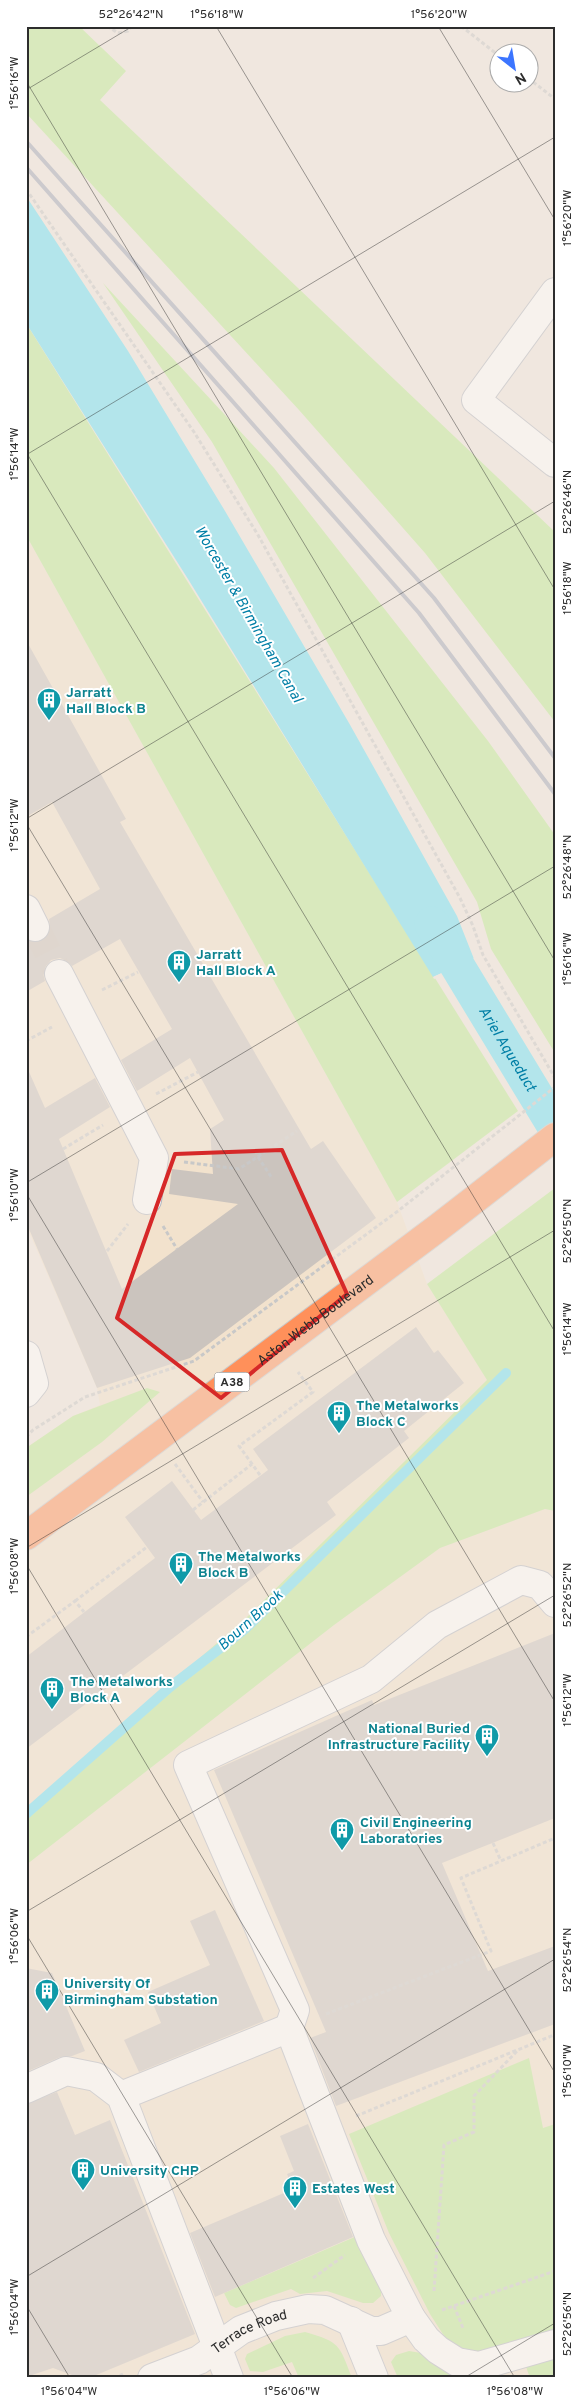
<svg xmlns="http://www.w3.org/2000/svg" width="581" height="2404" font-family="Overpass,sans-serif">
<rect width="100%" height="100%" fill="#f0e7df"/>
<g fill="#f2e2cd">
<polygon points="26,535 397,1202 427,1284 488,1380 248,1616 26,1809 26,1448 73,1416 100,1405 97,1388 26,1225"/>
<polygon points="555,1485 555,2378 26,2378 26,1828 320,1569"/>
</g>
<g fill="#bceb96">
<polygon points="26,26 79,26 126,71 100,100 555,532 555,722 425,553 299,410 26,113"/>
<polygon points="103,283 274,468 488,741 555,835 555,1053 491,949 477,902 212,442"/>
<polygon points="26,323 518,1111 397,1202 26,535"/>
<polygon points="555,1188 555,1511 545,1509 440,1548 334,1625 26,1865 26,1809 248,1616 487,1380 427,1284"/>
<polygon points="147,1388 160,1392 102,1442 26,1497 26,1448 73,1416"/>
<polygon points="529,2058 543,2128 555,2124 555,2333 489,2353 466,2350 446,2339 430,2314 389,2233 349,2134"/>
<polygon points="357,2236 381,2286 381,2296 373,2303 363,2303 327,2291 300,2294 291,2289 236,2308 230,2305 224,2293"/>
<path d="M305,2332C340,2342 339,2344 352,2378H299L292,2362L263,2372L250,2371L245,2359L247,2354L285,2336Z"/>
<polygon points="409,2351 421,2353 463,2374 465,2378 398,2378 391,2362 396,2355"/>
<polygon points="555,2356 555,2378 530,2378 525,2364"/>
</g>
<polygon fill="#68e3fb" points="26,196 128,351 225,511 349,723 457,916 474,959 433,977 188,579 26,323"/>
<polygon fill="#f0e7df" points="476,957 475,961 434,979 433,977"/>
<g fill="none" stroke-linecap="round" stroke-linejoin="round">
<polyline stroke="#68e3fb" stroke-width="10" points="26,1814 170,1687 245,1629 506,1373"/>
<path stroke="#68e3fb" stroke-width="35" id="s1" d="M432,924L555,1127"/>
</g>
<g fill="#cbc4be">
<polygon points="26,640 126,819 120,822 311,1149 323,1141 376,1218 190,1358 97,1388 26,1222 26,1065 45,1108 95,1078 110,1107 59,1139 122,1289 238,1204 169,1194 172,1169 213,1174 210,1129 224,1120 190,1058 137,1091 121,1060 172,1029 120,939 72,966 67,961 60,958 51,960 46,966 43,973 45,981 26,992 26,940 35,943 42,941 48,935 50,928 49,919 100,889 52,802 26,817"/>
<polygon points="416,1327 434,1353 438,1350 464,1383 404,1431 409,1438 327,1502 336,1515 26,1749 26,1657 155,1558 125,1517 172,1481 201,1520 268,1470 253,1449"/>
<polygon points="555,1633 555,1818 442,1863 488,1971 555,1946 555,2024 336,2106 310,2038 326,2032 214,1770 372,1700 374,1705"/>
<polygon points="215,1910 264,2021 139,2072 124,2040 161,2023 148,1992 210,1965 190,1921"/>
<polygon points="26,1968 52,1973 85,2051 72,2056 60,2057 26,2072"/>
<polygon points="57,2092 75,2135 110,2120 195,2334 89,2378 80,2378 53,2368 26,2377 26,2104"/>
<polygon points="308,2124 353,2237 215,2297 190,2233 293,2189 287,2174 294,2171 280,2136"/>
</g>
<g fill="none" stroke-linecap="round" stroke-linejoin="round">
<polyline stroke="#c9c2bb" stroke-width="28" stroke-dasharray="28 14" stroke-linecap="butt" points="35,927 59,974"/>
<defs>
<g id="minor">
<polyline points="555,292 476,400 555,463"/>
<polyline points="26,909 35,927"/>
<polyline points="59,974 154,1158 147,1200"/>
<polyline points="26,1355 34,1383 26,1393"/>
<polyline points="555,1603 540,1585 521,1580 437,1625 371,1679 188,1765 295,2010 289,2028 371,2240 411,2318 426,2339 438,2350 457,2362 479,2366 555,2344"/>
<polyline points="26,2089 66,2071 96,2077 121,2096 229,2378"/>
<polyline points="121,2096 289,2028"/>
<polyline points="351,2321 374,2378"/>
<path id="s2" d="M152,2378L199,2360L241,2330L276,2316L308,2309L325,2310L371,2331H381L411,2318"/>
</g>
<g id="highway">
<path id="s3" d="M26,1536L439,1227L555,1137"/>
</g>
</defs>
<use href="#minor" stroke="#b2b7c2" stroke-width="30"/>
<use href="#highway" stroke="#c8c8c8" stroke-width="30"/>
<g stroke="#c8c8c8" stroke-width="3" stroke-dasharray="4 2.5" stroke-linecap="butt">
<polyline points="107,26 118,33 128,31 132,26"/>
<polyline points="461,26 498,55"/>
<polyline points="528,78 555,99"/>
<polyline points="26,189 194,432 258,535 460,898 473,926 483,955 555,1078"/>
<polyline points="102,990 138,972"/>
<polyline points="26,1041 52,1027"/>
<polyline points="156,1094 198,1072"/>
<polyline points="63,1149 103,1125"/>
<polyline points="258,1157 272,1178"/>
<polyline points="184,1162 239,1169 297,1131"/>
<polyline points="163,1226 177,1249"/>
<polyline points="107,1251 128,1224"/>
<polyline points="26,1437 33,1430 85,1397 194,1361 398,1211 555,1087"/>
<polyline points="175,1464 203,1502"/>
<polyline points="260,1475 239,1446 313,1392 298,1372"/>
<polyline points="193,1510 252,1464"/>
<polyline points="75,1601 147,1547"/>
<polyline points="26,1637 75,1601 84,1612"/>
<polyline points="493,1843 501,1861"/>
<polyline points="326,2014 491,1951 461,1878 555,1838"/>
<polyline points="356,2116 554,2035"/>
<polyline points="313,2278 345,2255"/>
<polyline points="434,2291 444,2145 474,2132 474,2096 518,2050"/>
<polyline points="454,2306 463,2328"/>
<polyline points="442,2310 555,2271"/>
<polyline points="114,2378 123,2374"/>
</g>
<use href="#minor" stroke="#fff" stroke-width="28"/>
<use href="#highway" stroke="#ff905a" stroke-width="28"/>
<g stroke="#a0a6b9" stroke-width="4">
<polyline points="26,141 434,598 555,758"/>
<polyline points="26,167 419,613 555,794"/>
</g>
</g>
<path d="M0 0H581V2404H0ZM282,1150L347,1294L221,1398L117,1318L175,1154Z" fill="#f0e7df" fill-opacity=".55" fill-rule="evenodd"/>
<path fill="none" stroke="#d62828" stroke-width="4" stroke-linejoin="round" d="M282,1150L347,1294L221,1398L117,1318L175,1154Z"/>
<path fill="none" stroke="#2d2d2d" stroke-width="1" stroke-opacity="0.45" d="M216,26L555,590M438,26L555,220M26,81L555,961M26,90L133,26M26,452L555,1332M26,455L555,137M26,819L555,501M26,823L555,1702M26,1183L555,866M26,1193L555,2073M26,1548L555,1230M26,1564L515,2378M26,1912L555,1595M26,1934L293,2378M26,2277L555,1959M26,2305L70,2378M464,2378L555,2323"/>
<defs>
<symbol id="building-pin" viewBox="-11 -11 22 30"><path d="M0 17L-7.5 6A9.5 9.5 0 1 1 7.5 6Z" fill="#0f9aa8" stroke="#fff"/><path d="M-4-6H4V6H1V3H-1V6H-4ZM-2.5-4.3h1.7v1.8h-1.7ZM.8-4.3h1.7v1.8H.8ZM-2.5-1h1.7V.8h-1.7ZM.8-1h1.7V.8H.8Z" fill="#fff"/></symbol>
</defs>
<g fill-rule="evenodd">
<use href="#building-pin" x="35" y="686" width="28" height="38"/>
<use href="#building-pin" x="165" y="948" width="28" height="38"/>
<use href="#building-pin" x="325" y="1399" width="28" height="38"/>
<use href="#building-pin" x="167" y="1550" width="28" height="38"/>
<use href="#building-pin" x="38" y="1675" width="28" height="38"/>
<use href="#building-pin" x="473" y="1722" width="28" height="38"/>
<use href="#building-pin" x="328" y="1816" width="28" height="38"/>
<use href="#building-pin" x="33" y="1977" width="28" height="38"/>
<use href="#building-pin" x="69" y="2156" width="28" height="38"/>
<use href="#building-pin" x="281" y="2174" width="28" height="38"/>
</g>
<g text-anchor="middle" stroke-width="4" stroke-linejoin="round" paint-order="stroke">
<rect fill="#fff" stroke="#6c6c6c" stroke-width="1" x="214.5" y="1372.5" width="35" height="19" rx="4"/>
<g font-size="12" font-weight="bold" fill="#2d2d2d">
<text x="232" y="1386">A38</text>
</g>
<g font-size="14" font-weight="bold" fill="#0d838f" stroke="#fff" text-anchor="start">
<text x="66" y="697">Jarratt<tspan x="66" dy="16">Hall Block B</tspan></text>
<text x="196" y="959">Jarratt<tspan x="196" dy="16">Hall Block A</tspan></text>
<text x="356" y="1410">The Metalworks<tspan x="356" dy="16">Block C</tspan></text>
<text x="198" y="1561">The Metalworks<tspan x="198" dy="16">Block B</tspan></text>
<text x="70" y="1686">The Metalworks<tspan x="70" dy="16">Block A</tspan></text>
<text x="470" y="1733" text-anchor="end">National Buried<tspan x="470" dy="16">Infrastructure Facility</tspan></text>
<text x="360" y="1827">Civil Engineering<tspan x="360" dy="16">Laboratories</tspan></text>
<text x="64" y="1988">University Of<tspan x="64" dy="16">Birmingham Substation</tspan></text>
<text x="100" y="2175">University CHP</text>
<text x="312" y="2193">Estates West</text>
</g>
<g font-size="14" fill="#2d2d2d" stroke="#fff">
<text dy="5" stroke="none"><textPath href="#s3" startOffset="361">Aston Webb Boulevard</textPath></text>
<text dy="5" stroke="none"><textPath href="#s2" startOffset="109">Terrace Road</textPath></text>
</g>
<g font-size="15" font-style="italic" fill="#017fa6" stroke="#fff">
<text transform="translate(249 614) rotate(60)" y="5">Worcester &amp; Birmingham Canal</text>
<text dy="5" stroke="none"><textPath href="#s1" startOffset="146">Ariel Aqueduct</textPath></text>
<text transform="translate(250 1620) rotate(-42)" y="5">Bourn Brook</text>
</g>
</g>
<rect width="581" height="2404" fill="none" stroke="#ffffff" stroke-width="55"/>
<g transform="translate(514 68) rotate(149)"><circle r="24" fill="#ffffff" stroke="#ababab"/>
<path d="M0-4L9 19L0 12L-9 19Z" fill="#3c75ff"/>
<text y="-8" font-size="14" font-weight="bold" text-anchor="middle" fill="#2d2d2d">N</text>
</g>
<rect x="28" y="28" width="526" height="2348" fill="none" stroke="#2d2d2d" stroke-width="2"/>
<g font-size="12" text-anchor="middle" fill="#2d2d2d">
<text x="131" y="18">52°26'42"N</text>
<text x="217" y="18">1°56'18"W</text>
<text x="439" y="18">1°56'20"W</text>
<text transform="translate(14 83) rotate(-90)" y="4">1°56'16"W</text>
<text transform="translate(567 218) rotate(-90)" y="4">1°56'20"W</text>
<text transform="translate(14 454) rotate(-90)" y="4">1°56'14"W</text>
<text transform="translate(567 502) rotate(-90)" y="4">52°26'46"N</text>
<text transform="translate(567 588) rotate(-90)" y="4">1°56'18"W</text>
<text transform="translate(14 825) rotate(-90)" y="4">1°56'12"W</text>
<text transform="translate(567 867) rotate(-90)" y="4">52°26'48"N</text>
<text transform="translate(567 959) rotate(-90)" y="4">1°56'16"W</text>
<text transform="translate(14 1195) rotate(-90)" y="4">1°56'10"W</text>
<text transform="translate(567 1231) rotate(-90)" y="4">52°26'50"N</text>
<text transform="translate(567 1329) rotate(-90)" y="4">1°56'14"W</text>
<text transform="translate(14 1566) rotate(-90)" y="4">1°56'08"W</text>
<text transform="translate(567 1595) rotate(-90)" y="4">52°26'52"N</text>
<text transform="translate(567 1700) rotate(-90)" y="4">1°56'12"W</text>
<text transform="translate(14 1936) rotate(-90)" y="4">1°56'06"W</text>
<text transform="translate(567 1960) rotate(-90)" y="4">52°26'54"N</text>
<text transform="translate(567 2071) rotate(-90)" y="4">1°56'10"W</text>
<text transform="translate(14 2307) rotate(-90)" y="4">1°56'04"W</text>
<text transform="translate(567 2324) rotate(-90)" y="4">52°26'56"N</text>
<text x="69" y="2395">1°56'04"W</text>
<text x="292" y="2395">1°56'06"W</text>
<text x="515" y="2395">1°56'08"W</text>
</g>
</svg>
